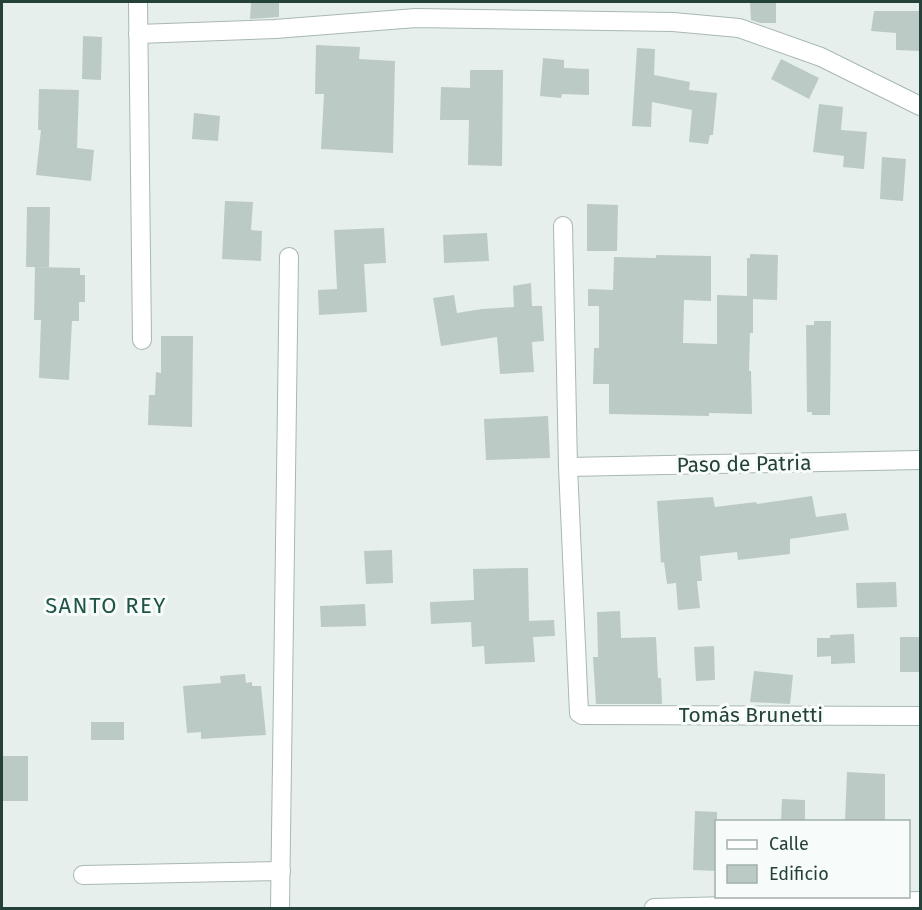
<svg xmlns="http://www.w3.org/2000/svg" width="922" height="910" font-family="'Fira Sans',sans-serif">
<rect width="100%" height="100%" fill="#e6efeb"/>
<g fill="#bbcac4">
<polygon points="251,2 279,2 279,17 250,19"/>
<polygon points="750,2 776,2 776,23 760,23 751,20"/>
<polygon points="874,11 919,11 920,51 896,50 896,33 871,31"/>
<polygon points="83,36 102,37 101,80 82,79"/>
<polygon points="316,45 360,47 359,59 395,61 393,153 321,149 324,94 315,94"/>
<polygon points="637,48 655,49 654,75 690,82 689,90 717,93 713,135 710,135 708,144 689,142 692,110 652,102 651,127 632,126"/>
<polygon points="543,58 564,60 564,68 589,69 589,95 562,94 561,98 540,96"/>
<polygon points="781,59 819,78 809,99 771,79"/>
<polygon points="470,70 503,70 502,166 468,165 469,120 440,120 441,87 470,88"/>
<polygon points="39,89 79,90 77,148 94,150 91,181 36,175 41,130 38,130"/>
<polygon points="819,104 843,107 841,130 867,132 864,169 843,167 844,156 813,152"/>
<polygon points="194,113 220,116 218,141 192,139"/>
<polygon points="882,157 906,159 903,201 880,199"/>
<polygon points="225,201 253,202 251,230 262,231 261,261 222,259"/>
<polygon points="587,204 618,205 617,251 587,251"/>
<polygon points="27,207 50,207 49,267 26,267"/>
<polygon points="384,228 386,263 364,264 367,312 319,315 318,290 337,289 334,230"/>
<polygon points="487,233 489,261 444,263 443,235"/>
<polygon points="750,254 778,255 777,300 753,299 753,333 750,333 749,371 751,371 752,414 709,413 709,416 609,414 609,384 593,384 594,348 599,348 599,306 588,306 588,289 613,290 614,257 656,258 656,255 711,256 711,301 684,300 683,343 717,344 717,295 747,296 747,258 750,258"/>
<polygon points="35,267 80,268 80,275 85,275 85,302 79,302 79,321 72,321 69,380 39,378 41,320 34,320"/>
<polygon points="531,283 532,306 542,306 544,341 532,342 534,372 500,374 497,337 441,346 433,298 454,295 457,313 482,309 514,307 513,286"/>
<polygon points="814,321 831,321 830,415 812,415 812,412 807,412 806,325 814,325"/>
<polygon points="161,336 193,336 192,427 148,425 149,395 155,395 156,372 161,373"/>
<polygon points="548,416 550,458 486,460 484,419"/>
<polygon points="812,496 816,517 846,513 849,530 790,539 790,554 738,560 737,552 700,556 702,581 697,581 700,608 678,610 676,583 667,584 664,562 661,563 657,501 713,497 715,507 756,502 757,504"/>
<polygon points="392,550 393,583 366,584 364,551"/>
<polygon points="528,568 529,621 554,620 555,636 533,637 535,662 485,664 484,646 472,647 471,622 431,624 430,602 474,600 473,569"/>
<polygon points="896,582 897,607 857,608 856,583"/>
<polygon points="365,604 366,626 321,627 320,606"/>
<polygon points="620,611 621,638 656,637 658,678 661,678 662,704 596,704 593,657 598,657 597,612"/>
<polygon points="854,634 855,663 831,664 831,656 817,657 817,638 830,638 830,635"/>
<rect x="900" y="637" width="21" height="35"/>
<polygon points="714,646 715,680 696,681 694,647"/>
<polygon points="754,671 793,675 790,704 750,702"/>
<polygon points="245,674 246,683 252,682 252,686 261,686 266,735 201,739 201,732 187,733 183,686 221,683 220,676"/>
<rect x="91" y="722" width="33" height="18"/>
<rect x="2" y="756" width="26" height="45"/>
<polygon points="847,772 885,774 885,822 845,822"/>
<polygon points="782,799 805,800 805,822 781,822"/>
<polygon points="695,811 717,812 717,871 693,870"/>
</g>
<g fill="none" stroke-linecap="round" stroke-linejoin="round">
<defs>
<g id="minor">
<polyline points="138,2 142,340"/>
<polyline points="138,34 275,29 416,18 673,22 739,28 821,57 920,106"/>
<polyline points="563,226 568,467 579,713 582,715 920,716"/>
<polyline points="568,467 920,460"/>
<polyline points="83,875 281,871"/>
<polyline points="280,908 289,257"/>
<polyline points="654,908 920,901"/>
</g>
</defs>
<use href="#minor" stroke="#a8b8b2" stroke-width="20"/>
<use href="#minor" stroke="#fff" stroke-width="18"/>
</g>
<g text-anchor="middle" stroke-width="6" stroke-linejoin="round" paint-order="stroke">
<g font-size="21" fill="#24423a" stroke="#f7fbf9">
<text transform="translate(744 464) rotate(-1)" y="7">Paso de Patria</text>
<text x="751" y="722">Tomás Brunetti</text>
</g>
<g font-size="22" letter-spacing="1.5" fill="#1f5548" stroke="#f7fbf9">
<text x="106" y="613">SANTO REY</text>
</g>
</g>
<rect width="922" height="910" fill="none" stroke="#24423a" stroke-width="6"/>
<rect x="715" y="820" width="195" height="78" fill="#f7fbf9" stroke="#a3b1ad" stroke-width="1.5"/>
<rect x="727" y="840" width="30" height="9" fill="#ffffff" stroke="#a3b1ad" stroke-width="1.5"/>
<text x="769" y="850" font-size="18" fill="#24423a">Calle</text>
<rect x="727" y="865" width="30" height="18" fill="#bbcac4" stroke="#a3b1ad" stroke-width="1.5"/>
<text x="769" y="880" font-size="18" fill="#24423a">Edificio</text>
</svg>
